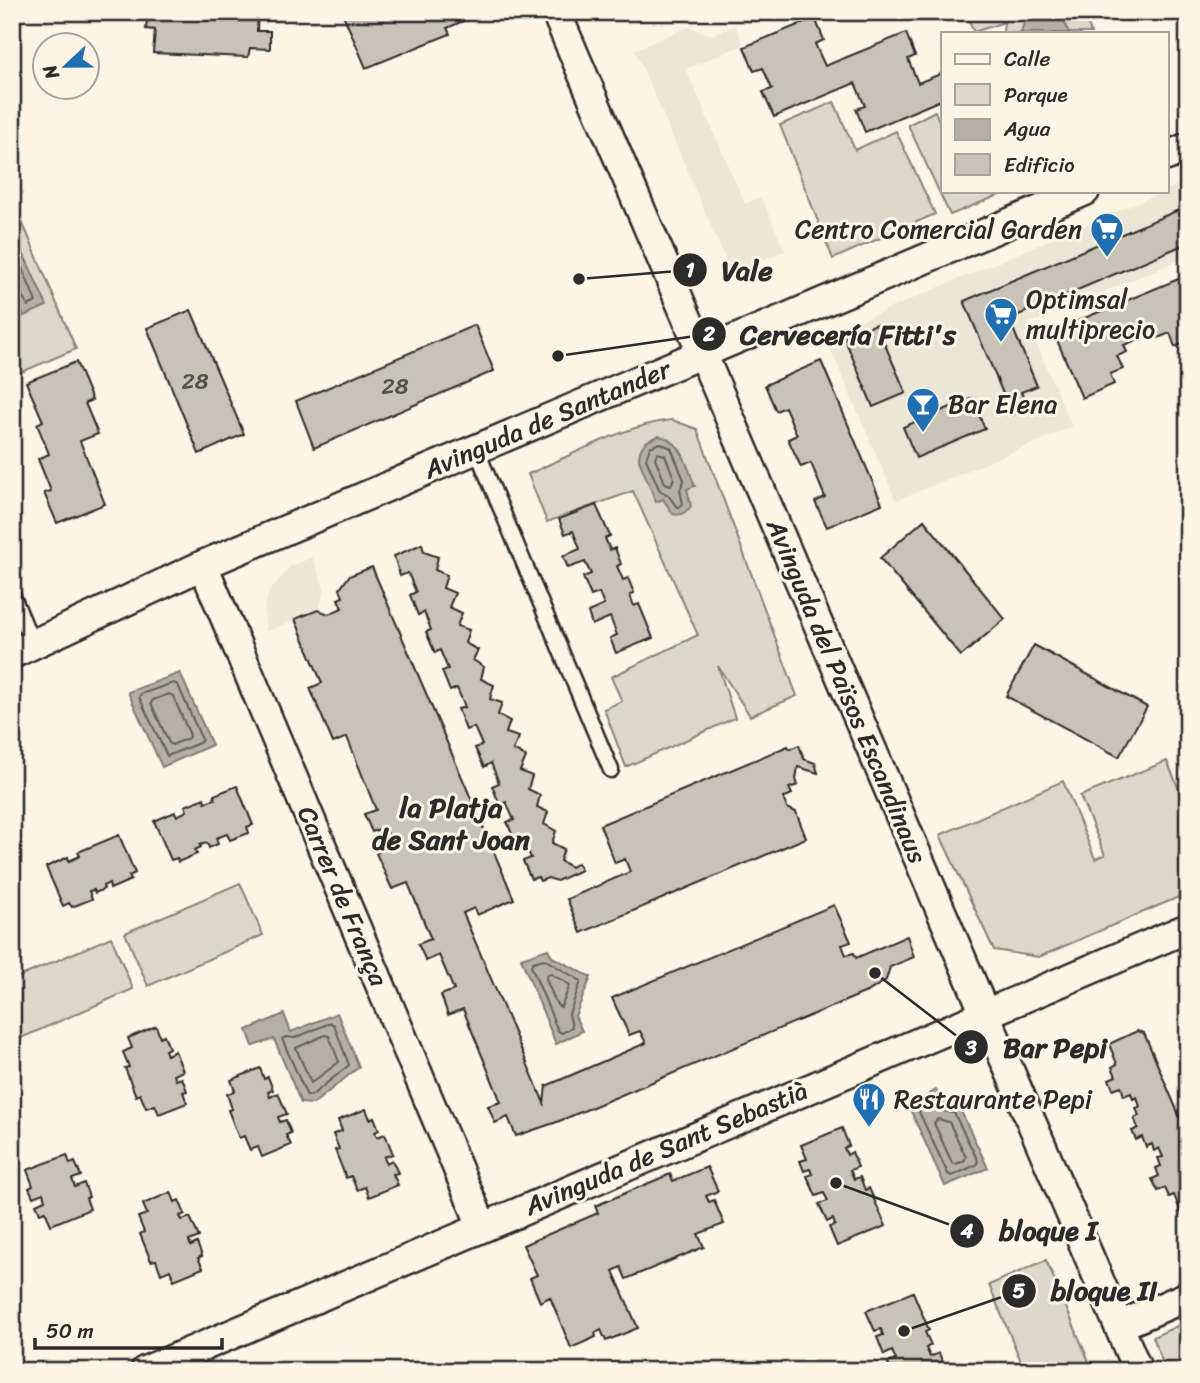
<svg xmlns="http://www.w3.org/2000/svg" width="1200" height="1383" font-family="Sriracha,sans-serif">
<rect width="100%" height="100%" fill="#fcf5e5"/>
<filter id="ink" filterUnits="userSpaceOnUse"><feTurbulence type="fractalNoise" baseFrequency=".0143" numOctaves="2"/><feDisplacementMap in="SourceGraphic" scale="14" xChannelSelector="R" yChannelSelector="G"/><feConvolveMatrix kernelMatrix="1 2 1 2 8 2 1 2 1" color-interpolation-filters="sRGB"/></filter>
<g filter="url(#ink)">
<g fill="#ece6d7">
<polygon points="735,25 743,45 686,69 745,204 761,197 785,251 731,272 635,50 688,27 712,35"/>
<polygon points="1188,181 1188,256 1028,324 1072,427 896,501 825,336"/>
<polygon points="312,557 325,590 318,610 266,632 264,612 269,591 290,567"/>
</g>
<g fill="#ded8ca" stroke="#84827a" stroke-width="2">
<polygon points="965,12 1083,12 1091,33 1003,33 1004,22 974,32"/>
<polygon points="834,102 855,150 896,131 935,214 833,259 780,125"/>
<polygon points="935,111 943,132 943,191 1009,191 950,215 908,125"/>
<polygon points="18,212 76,349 12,376 12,215"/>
<path d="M672,420L697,429L797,696L750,716L718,666L735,718L626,767L604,709L622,701L611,677L698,635L633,491L547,522L528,474C573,455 624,425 672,420Z"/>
<polygon points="1167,761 1188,811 1188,893 1039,957 994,950 940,835 1063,781 1095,859 1105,855 1080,796"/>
<polygon points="240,883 263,935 148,986 125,933"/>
<polygon points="111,937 133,989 12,1042 12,980"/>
<polygon points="1046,1260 1093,1371 1025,1371 989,1285"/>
<polygon points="1188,1321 1188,1371 1166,1371 1153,1337"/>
</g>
<g fill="#b4b0a5" stroke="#7d7b74" stroke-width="2">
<polygon points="1027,12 1060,12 1069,33 1021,33"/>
<polygon points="20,246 47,306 24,316 12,293 12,250"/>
<path d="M659,436C683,440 686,465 695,486L687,489L691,506C686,513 681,516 673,514L663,499L656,502L639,460C639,446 646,440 659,436Z"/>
<polygon points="180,673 212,745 162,767 128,692"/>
<polygon points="548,949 552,957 591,977 575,1016 582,1031 556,1044 521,958"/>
<polygon points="337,1013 359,1067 313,1104 301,1103 274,1039 253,1046 247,1030 284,1014 291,1032"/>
<polygon points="936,1090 946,1105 956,1101 988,1168 945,1186 909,1107"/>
</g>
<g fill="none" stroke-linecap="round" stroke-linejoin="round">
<g stroke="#62605c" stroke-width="2">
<polyline points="12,255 18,257 36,302 28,306 20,292 12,289"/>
<polygon points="660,443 671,448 684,480 680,490 683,504 679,507 676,506 668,495 660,491 646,459 650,447"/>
<polygon points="657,453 665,455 674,478 671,485 665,483 655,458"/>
<polygon points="173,683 178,685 202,740 199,743 167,756 139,697 141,694"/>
<polygon points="169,694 173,696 190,735 188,738 172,745 169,743 151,703 153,700"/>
<polygon points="544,959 581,981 569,1014 572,1027 562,1033 558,1031 531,966 533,962"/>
<polygon points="551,974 570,985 561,1007 557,1005 546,979 547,975"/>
<polygon points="330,1023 334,1025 349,1065 311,1096 307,1096 282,1039 286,1037 295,1038"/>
<polygon points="325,1035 329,1036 339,1062 311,1083 296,1048"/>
<polygon points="933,1101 942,1111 954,1113 978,1161 976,1165 952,1176 948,1174 919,1112 921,1108"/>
<polygon points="938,1119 949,1122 966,1157 964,1161 956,1164 952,1163 934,1123"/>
</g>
</g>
<g fill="#c8c3b7" stroke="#2b2b2b" stroke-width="2">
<polygon points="148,12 258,12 257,31 270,31 270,49 250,48 248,57 153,53 155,30 146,29"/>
<polygon points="342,12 484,12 447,28 450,34 366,68"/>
<polygon points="815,18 824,40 815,44 825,66 906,33 915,56 908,59 918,83 943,73 943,99 865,132 856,109 865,106 855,83 774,117 763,92 772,89 763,68 754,71 744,47"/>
<polygon points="1188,206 1188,243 1009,319 1037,386 1021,392 1028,408 1012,415 964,301"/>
<polygon points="1188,275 1188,344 1187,342 1175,347 1170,333 1158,338 1156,332 1124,345 1127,352 1117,356 1123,369 1110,374 1114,384 1082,398 1053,331"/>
<polygon points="191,310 244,434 199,454 147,328"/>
<polygon points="876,324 906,393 873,407 844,337"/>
<polygon points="475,325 494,371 314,448 296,401"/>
<polygon points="821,361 882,504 827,527 815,502 825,497 811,463 801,467 788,439 797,435 785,407 776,411 765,385"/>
<polygon points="76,362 92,400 85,403 98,434 80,441 105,504 57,523 44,493 51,491 38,459 49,454 37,424 43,421 26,382"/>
<polygon points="972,398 985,429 916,458 903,427"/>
<polygon points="596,505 610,536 605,538 610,550 615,548 621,564 617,566 623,580 628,578 634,593 630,595 634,606 639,604 653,638 616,653 610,638 617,635 610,617 592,625 588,612 604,605 599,593 591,596 583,577 591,574 585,562 568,568 563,556 580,549 573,531 565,534 559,519"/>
<polygon points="924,520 1005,619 961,656 880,558"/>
<polygon points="422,544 424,552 438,557 435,570 447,575 443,588 455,593 449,607 462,613 457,626 469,630 465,643 478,650 473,660 484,667 481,679 494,685 490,699 502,703 498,715 510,721 506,733 519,737 513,750 526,757 520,771 532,776 528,789 540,795 537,807 548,812 544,824 556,831 552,843 564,849 560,861 571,867 578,863 581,870 557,881 548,878 540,881 538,877 531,879 523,861 531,858 524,841 516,844 507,822 514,820 506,802 500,805 492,786 499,783 491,763 484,767 475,748 482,745 474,727 466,730 458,709 465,707 457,688 450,691 442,671 448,669 440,650 435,653 426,632 431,630 424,612 418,615 410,595 416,592 408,573 400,576 394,556"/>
<polygon points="372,567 514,899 477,915 474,908 463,913 544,1103 546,1086 646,1043 640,1031 629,1035 612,998 834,905 851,942 842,945 846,955 854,953 856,958 907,936 914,957 890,967 886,980 869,991 557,1122 516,1136 508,1117 495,1123 488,1106 501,1102 463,1009 448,1015 441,995 454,990 439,955 426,961 418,944 431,939 408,883 392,889 376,853 393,846 385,827 372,832 364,814 376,810 347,737 333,743 310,688 322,683 295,619 318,610 329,614 342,608 338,599 343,597 340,589 349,576"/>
<polygon points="1034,645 1147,707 1119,757 1006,696"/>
<polygon points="799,745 804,759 815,763 818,773 798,767 796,779 798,785 789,788 792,794 783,798 787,808 796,812 806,838 581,933 567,899 630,872 625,859 615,863 600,825 788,746 790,749"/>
<polygon points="237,786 253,825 247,827 249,833 230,840 227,834 216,838 218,844 209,848 207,843 200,845 201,847 195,850 197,854 178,862 177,858 171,860 154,821 175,812 177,816 187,811 185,806 204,798 205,802 215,799 214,795"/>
<polygon points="119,835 135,873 129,876 131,880 110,889 109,883 103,886 104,889 95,893 94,890 89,891 92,899 72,907 69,903 63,906 46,867 68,857 69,861 80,856 78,852"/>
<polygon points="156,1026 160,1037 164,1035 169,1048 165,1050 167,1055 175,1051 183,1071 174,1075 176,1080 182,1078 187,1091 183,1092 187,1103 159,1114 155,1105 146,1108 140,1094 136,1096 125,1068 129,1067 123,1052 132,1048 128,1038"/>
<polygon points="1137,1031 1144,1033 1188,1136 1188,1212 1182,1215 1174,1195 1169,1197 1165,1188 1158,1191 1152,1179 1159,1176 1156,1168 1161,1166 1158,1158 1163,1157 1159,1148 1154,1151 1152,1144 1146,1147 1142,1137 1136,1140 1132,1131 1138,1128 1134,1118 1139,1116 1136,1108 1140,1107 1137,1097 1133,1099 1131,1093 1124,1096 1121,1086 1113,1089 1109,1079 1116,1076 1112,1067 1117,1064 1109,1044"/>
<polygon points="260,1068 264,1079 268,1077 273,1090 268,1092 270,1097 278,1093 287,1114 278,1117 280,1122 286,1120 291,1133 286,1135 291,1145 262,1157 258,1147 250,1150 244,1136 239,1138 228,1110 232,1109 227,1094 235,1091 231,1080"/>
<polygon points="366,1109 370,1119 374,1117 379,1130 375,1132 377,1137 385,1134 393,1154 384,1157 386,1163 392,1160 398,1173 393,1174 398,1185 369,1197 365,1187 357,1190 351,1176 346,1178 335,1150 339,1149 333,1134 342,1131 338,1120"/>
<polygon points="842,1128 849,1146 844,1148 847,1155 852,1152 858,1167 850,1170 854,1179 860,1177 865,1190 869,1188 886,1226 837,1246 829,1227 835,1225 833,1219 827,1222 819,1204 828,1201 824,1193 816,1196 807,1176 812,1174 810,1169 804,1171 800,1161 807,1159 801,1145"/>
<polygon points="67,1155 70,1164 75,1162 81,1176 72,1179 75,1187 84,1183 89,1197 86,1198 90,1209 51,1225 45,1211 40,1213 36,1204 45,1200 43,1193 33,1197 29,1188 33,1186 27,1170"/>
<polygon points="707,1167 718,1191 706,1196 709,1202 714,1200 724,1224 698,1234 704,1247 626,1279 621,1267 613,1271 638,1328 606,1341 601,1330 595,1333 596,1337 571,1348 550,1297 540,1302 530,1278 537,1275 523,1245 598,1213 595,1206 670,1174 673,1181"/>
<polygon points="171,1192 175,1202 179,1200 185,1214 180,1216 182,1220 190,1217 199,1237 189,1241 191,1246 197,1243 202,1256 198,1258 203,1268 174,1280 170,1270 161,1274 156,1260 151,1261 140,1234 144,1232 138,1217 147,1214 143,1204"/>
<polygon points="913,1292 929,1330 925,1332 931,1345 926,1348 930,1357 939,1353 945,1367 938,1371 891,1371 888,1363 896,1360 892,1351 884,1355 877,1337 883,1335 881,1329 875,1331 866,1311"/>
<polygon points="289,1363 293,1371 270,1371"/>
</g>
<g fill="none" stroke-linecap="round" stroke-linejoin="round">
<defs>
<g id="service">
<polyline points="476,449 611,770"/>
<polyline points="12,594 33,645"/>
</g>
<g id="minor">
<polyline points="556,12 1138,1371"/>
<polyline points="1167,156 1188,147"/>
<polyline points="203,565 482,1226"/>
<polyline points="12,654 203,565 1085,191"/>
<polyline points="1119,1326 1188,1296"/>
<polyline points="145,1371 1188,928"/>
</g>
</defs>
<use href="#service" stroke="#2b2b2b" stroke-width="19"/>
<use href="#minor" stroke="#2b2b2b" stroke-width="33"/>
<use href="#service" stroke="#fcf5e5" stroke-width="14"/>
<use href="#minor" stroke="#fcf5e5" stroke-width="28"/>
</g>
</g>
<defs>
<symbol id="supermarket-pin" viewBox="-11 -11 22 30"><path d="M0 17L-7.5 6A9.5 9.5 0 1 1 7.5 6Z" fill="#1f6fb2" stroke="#fcf5e5"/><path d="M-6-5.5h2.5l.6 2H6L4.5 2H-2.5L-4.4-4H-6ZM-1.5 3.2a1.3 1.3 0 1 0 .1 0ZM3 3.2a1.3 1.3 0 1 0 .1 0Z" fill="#fff"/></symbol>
<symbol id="bar-pin" viewBox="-11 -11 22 30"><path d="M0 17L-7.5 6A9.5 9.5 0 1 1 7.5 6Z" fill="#1f6fb2" stroke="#fcf5e5"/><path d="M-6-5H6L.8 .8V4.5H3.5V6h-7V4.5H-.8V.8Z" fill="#fff"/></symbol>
<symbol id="restaurant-pin" viewBox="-11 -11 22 30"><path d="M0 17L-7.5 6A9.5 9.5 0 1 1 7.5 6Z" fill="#1f6fb2" stroke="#fcf5e5"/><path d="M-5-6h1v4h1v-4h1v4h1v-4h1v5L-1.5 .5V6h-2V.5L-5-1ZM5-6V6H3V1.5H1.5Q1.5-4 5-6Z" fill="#fff"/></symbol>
</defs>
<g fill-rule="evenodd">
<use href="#supermarket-pin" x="1088" y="210" width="38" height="52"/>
<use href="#supermarket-pin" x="982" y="295" width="38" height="52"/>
<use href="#bar-pin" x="904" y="385" width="38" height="52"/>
<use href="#restaurant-pin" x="850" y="1080" width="38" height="52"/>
</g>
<g text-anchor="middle" stroke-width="6" stroke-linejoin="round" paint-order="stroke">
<g font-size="23" fill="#52514e">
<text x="195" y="389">28</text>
<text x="395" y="394">28</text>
</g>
<g font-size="26" fill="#2b2b2b" stroke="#fcf5e5" text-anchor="start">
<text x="1082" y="238" text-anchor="end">Centro Comercial Garden</text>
<text x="1026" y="308">Optimsal<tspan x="1026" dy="30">multiprecio</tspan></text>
<text x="948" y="413">Bar Elena</text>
<text x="894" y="1108">Restaurante Pepi</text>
</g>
<g font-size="26" fill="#2b2b2b" stroke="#fcf5e5">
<text transform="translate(547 419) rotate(-23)" y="9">Avinguda de Santander</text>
<text transform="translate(847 691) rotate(67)" y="9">Avinguda del Països Escandinaus</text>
<text transform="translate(343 896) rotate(67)" y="9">Carrer de França</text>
<text transform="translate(666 1148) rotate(-23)" y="9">Avinguda de Sant Sebastià</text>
</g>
<g font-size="28" font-weight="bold" fill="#2b2b2b" stroke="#fcf5e5">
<text x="451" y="817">la Platja<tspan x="451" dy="32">de Sant Joan</tspan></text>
</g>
</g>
<path fill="none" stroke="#2b2b2b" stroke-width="2.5" d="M579 279L690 270M558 356L709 334M875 973L971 1047M836 1183L967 1231M904 1331L1019 1291"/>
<g fill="#2b2b2b" stroke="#fcf5e5" stroke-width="2.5">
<circle cx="579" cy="279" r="7"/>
<circle cx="558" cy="356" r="7"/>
<circle cx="875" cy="973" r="7"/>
<circle cx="836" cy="1183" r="7"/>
<circle cx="904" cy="1331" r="7"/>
<circle cx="690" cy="270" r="18"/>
<circle cx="709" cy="334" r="18"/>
<circle cx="971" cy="1047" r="18"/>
<circle cx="967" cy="1231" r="18"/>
<circle cx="1019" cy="1291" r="18"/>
</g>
<g font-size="21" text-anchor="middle" font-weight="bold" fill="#fff">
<text x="690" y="277">1</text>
<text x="709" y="341">2</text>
<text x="971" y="1055">3</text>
<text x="967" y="1238">4</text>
<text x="1019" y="1298">5</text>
</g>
<g font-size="28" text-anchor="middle" font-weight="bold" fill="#2b2b2b" stroke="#fcf5e5" stroke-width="6" stroke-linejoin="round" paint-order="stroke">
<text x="747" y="280">Vale</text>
<text x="848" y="344">Cervecería Fitti's</text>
<text x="1055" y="1057">Bar Pepi</text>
<text x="1048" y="1240">bloque I</text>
<text x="1104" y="1300">bloque II</text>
</g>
<rect width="1200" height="1383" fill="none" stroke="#fcf5e5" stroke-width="42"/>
<rect x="21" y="21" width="1158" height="1341" fill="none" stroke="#2b2b2b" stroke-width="2.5" filter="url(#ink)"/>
<rect x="941" y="32" width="228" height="161" fill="#fcf5e5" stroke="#a8a49b" stroke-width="2"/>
<rect x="955" y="54" width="35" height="10" fill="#fcf5e5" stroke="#a8a49b" stroke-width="2"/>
<text x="1004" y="66" font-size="21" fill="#2b2b2b">Calle</text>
<rect x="955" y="84" width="35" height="21" fill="#ded8ca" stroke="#a8a49b" stroke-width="2"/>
<text x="1004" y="102" font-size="21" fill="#2b2b2b">Parque</text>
<rect x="955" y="119" width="35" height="21" fill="#b4b0a5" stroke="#a8a49b" stroke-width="2"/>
<text x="1004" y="136" font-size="21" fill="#2b2b2b">Agua</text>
<rect x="955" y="154" width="35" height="21" fill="#c8c3b7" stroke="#a8a49b" stroke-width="2"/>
<text x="1004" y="172" font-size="21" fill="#2b2b2b">Edificio</text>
<g transform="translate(66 66) rotate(248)"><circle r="33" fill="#fcf5e5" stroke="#a8a49b" stroke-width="2"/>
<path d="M0-5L12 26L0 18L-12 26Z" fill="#1f6fb2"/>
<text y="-10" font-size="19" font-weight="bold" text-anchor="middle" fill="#2b2b2b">N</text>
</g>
<path d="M35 1338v10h187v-10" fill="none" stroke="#2b2b2b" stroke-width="3.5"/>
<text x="46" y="1338" font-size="21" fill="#2b2b2b" stroke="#fcf5e5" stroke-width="5" paint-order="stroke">50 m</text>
</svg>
